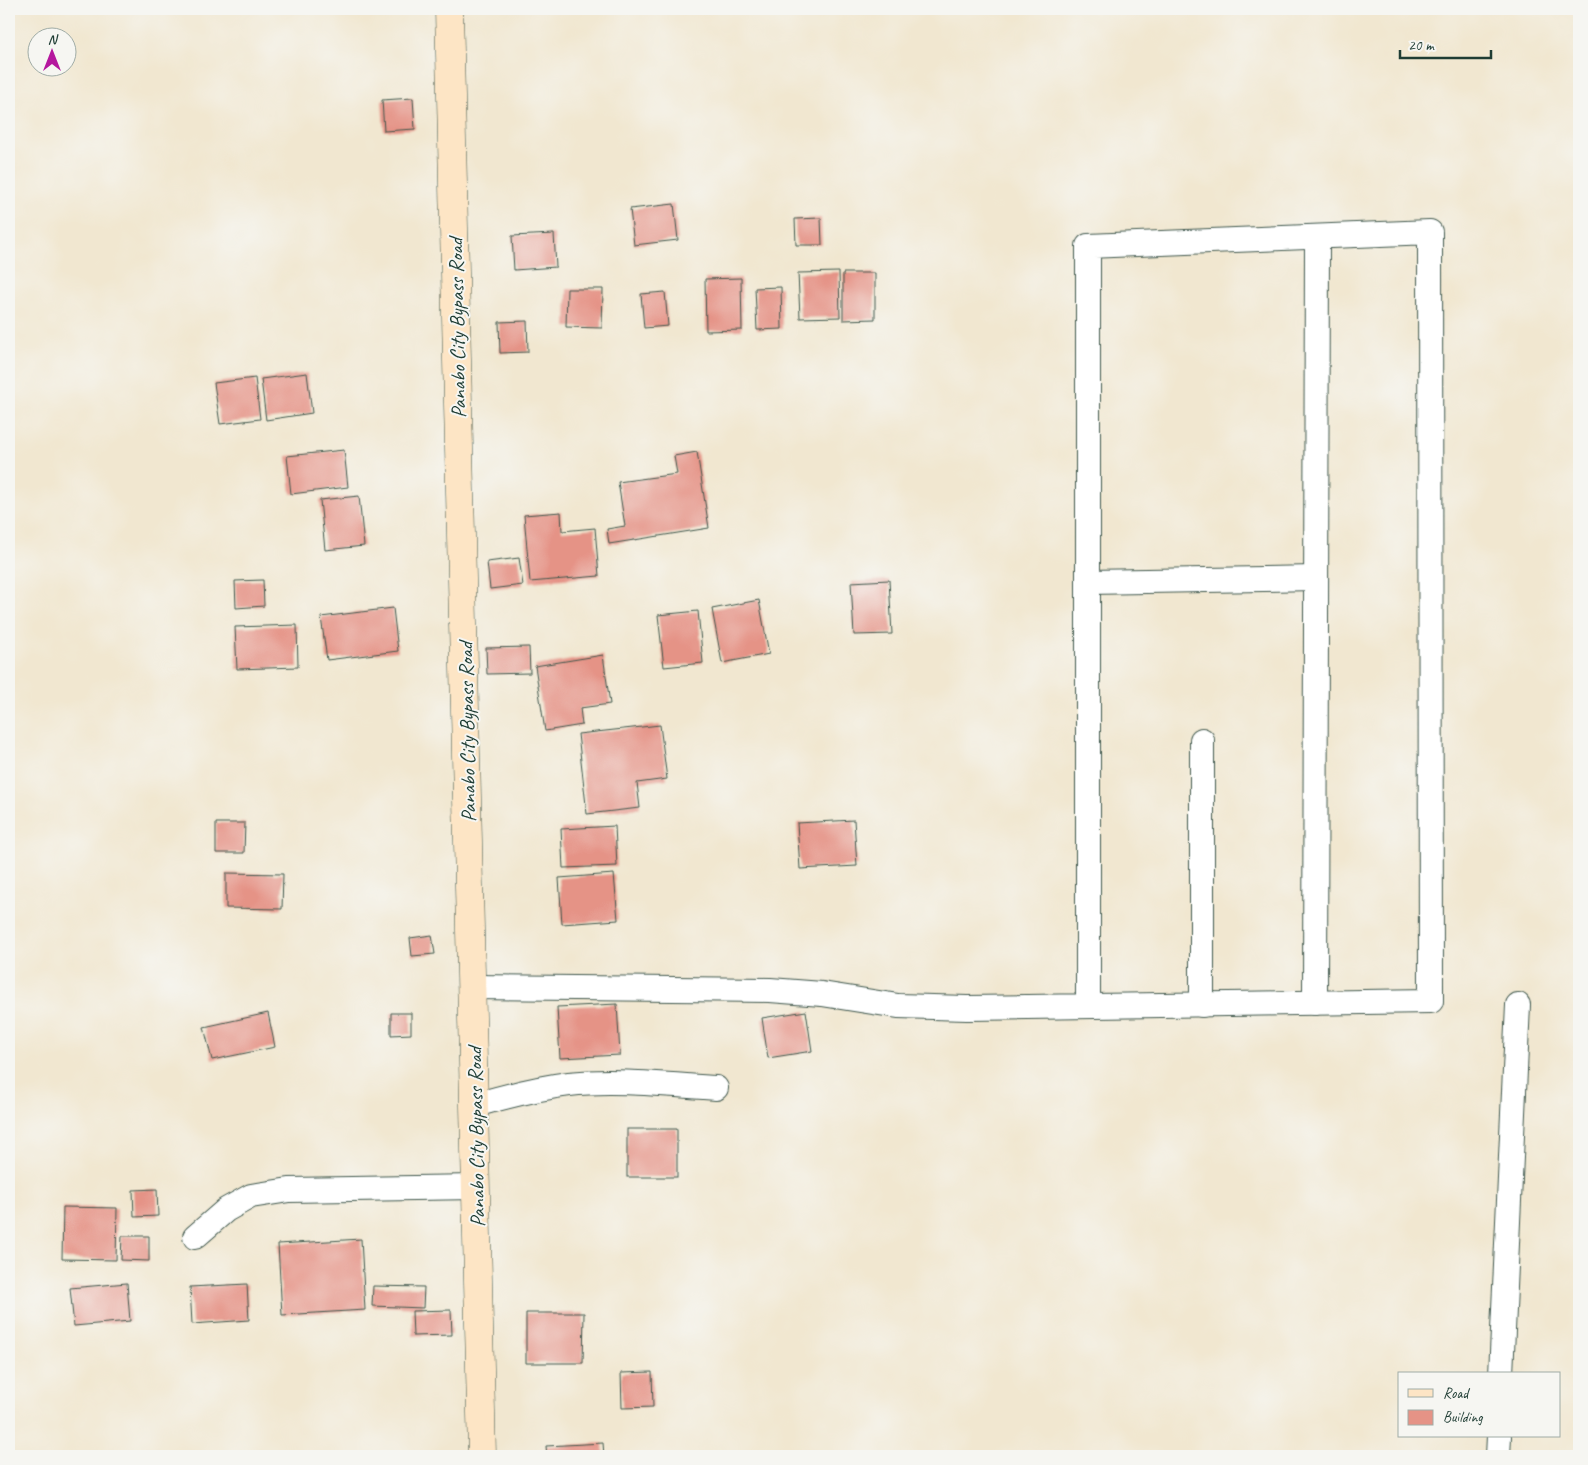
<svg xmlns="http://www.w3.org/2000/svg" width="1588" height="1465" font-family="Caveat,sans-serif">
<rect width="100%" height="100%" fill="#f6f6f2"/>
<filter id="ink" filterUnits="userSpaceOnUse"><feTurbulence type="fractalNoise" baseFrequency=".02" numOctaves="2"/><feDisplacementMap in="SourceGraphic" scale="10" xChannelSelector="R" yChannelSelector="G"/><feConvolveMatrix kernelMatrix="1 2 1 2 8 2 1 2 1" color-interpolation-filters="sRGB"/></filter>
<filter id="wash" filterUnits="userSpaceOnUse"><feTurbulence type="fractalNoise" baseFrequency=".0096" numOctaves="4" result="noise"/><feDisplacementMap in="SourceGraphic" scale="20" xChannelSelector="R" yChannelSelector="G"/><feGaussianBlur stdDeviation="1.12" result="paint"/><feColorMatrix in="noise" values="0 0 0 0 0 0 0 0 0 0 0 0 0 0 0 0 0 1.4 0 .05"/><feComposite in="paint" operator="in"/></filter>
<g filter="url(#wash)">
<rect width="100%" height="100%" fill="#f1e7d0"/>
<g id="blocks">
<g fill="#e59386">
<polygon points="413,98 415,129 384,131 382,100"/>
<polygon points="674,204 678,240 634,245 630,209"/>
<polygon points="821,218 822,245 796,245 795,219"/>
<polygon points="554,234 556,267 514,270 512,236"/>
<polygon points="839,272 840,317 800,318 798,273"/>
<polygon points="843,273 875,273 875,319 843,320"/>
<polygon points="741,278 742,330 706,331 705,279"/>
<polygon points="781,287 782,329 757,330 755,288"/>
<polygon points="567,289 603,289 602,328 566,327"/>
<polygon points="665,292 668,326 644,328 641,294"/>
<polygon points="527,321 528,352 500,353 499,322"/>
<polygon points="307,373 312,413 266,420 261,379"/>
<polygon points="255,378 260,419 220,424 214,383"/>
<polygon points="344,450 348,487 291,494 287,456"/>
<polygon points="697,452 709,528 609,544 607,529 625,526 618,482 677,474 674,456"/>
<polygon points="359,496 364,546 325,550 320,500"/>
<polygon points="561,512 562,531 595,528 599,576 530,582 524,515"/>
<polygon points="519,558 523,585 490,589 487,562"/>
<polygon points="263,580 264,606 236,608 235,581"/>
<polygon points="889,580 892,634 854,635 851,582"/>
<polygon points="759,600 769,654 722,663 712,609"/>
<polygon points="393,608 398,651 327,660 321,617"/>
<polygon points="698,611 703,663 664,667 658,615"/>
<polygon points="297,625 298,667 237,669 235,627"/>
<polygon points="529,647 530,673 487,674 486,648"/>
<polygon points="603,655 610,704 580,708 582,725 545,731 535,666"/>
<polygon points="660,725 667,779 637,783 640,808 587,814 578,734"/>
<polygon points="854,820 857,866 800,869 797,823"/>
<polygon points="216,823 245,823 244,853 216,853"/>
<polygon points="615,826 617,866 563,868 561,829"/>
<polygon points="226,873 283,874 282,909 226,908"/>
<polygon points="614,874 618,920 562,924 559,878"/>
<polygon points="432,935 435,954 412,956 410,938"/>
<polygon points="617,1004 620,1055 560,1058 557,1007"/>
<polygon points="806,1011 812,1051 768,1058 762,1018"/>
<polygon points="268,1013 275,1047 212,1060 204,1027"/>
<polygon points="391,1013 411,1013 411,1034 391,1035"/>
<rect x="627" y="1129" width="50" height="48"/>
<polygon points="157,1189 158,1216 134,1217 133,1190"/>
<polygon points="63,1207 117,1208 116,1260 62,1259"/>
<polygon points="122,1236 149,1236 149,1261 121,1260"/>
<polygon points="361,1239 365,1310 282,1315 278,1244"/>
<polygon points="127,1283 130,1321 74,1326 70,1288"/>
<polygon points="247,1284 249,1320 192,1324 190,1287"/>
<polygon points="373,1286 424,1287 423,1308 372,1306"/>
<polygon points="451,1310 452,1335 413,1336 412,1311"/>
<polygon points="526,1313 584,1313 583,1363 526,1363"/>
<polygon points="652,1372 653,1407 622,1408 621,1373"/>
<polygon points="603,1443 604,1456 547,1456 546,1446"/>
</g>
</g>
</g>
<g filter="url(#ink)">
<use href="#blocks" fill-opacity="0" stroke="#3e564b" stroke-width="1"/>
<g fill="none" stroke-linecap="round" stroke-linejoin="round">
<defs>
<g id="minor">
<polyline points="1088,582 1316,578"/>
<polyline points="1202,740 1202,1005"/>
<polyline points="473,987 770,990 822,994 898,1006 967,1008 1431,1001 1430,232 1088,246 1088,1006"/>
<polyline points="1315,1003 1317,237"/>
<path d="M475,1105C506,1096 537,1088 569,1084C617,1079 668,1085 716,1088"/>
<polyline points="195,1237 226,1210 251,1196 289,1190 477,1187"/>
<polyline points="1501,1374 1518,1005"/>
<polyline points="1498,1456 1499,1436"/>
</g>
<polyline id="secondary" points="449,9 482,1456"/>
</defs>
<use href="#minor" stroke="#3e564b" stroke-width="26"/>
<use href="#secondary" stroke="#3e564b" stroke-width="29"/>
<use href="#minor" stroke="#fff" stroke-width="24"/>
<use href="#secondary" stroke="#fde5c5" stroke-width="28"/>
</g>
</g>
<g text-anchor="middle" stroke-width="4" stroke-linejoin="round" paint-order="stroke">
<g font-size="21" fill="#1f3d34" stroke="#f6f6f2">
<text transform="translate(457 328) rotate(-91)" y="7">Panabo City Bypass Road</text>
<text transform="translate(467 732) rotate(-91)" y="7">Panabo City Bypass Road</text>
<text transform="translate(476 1137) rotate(-91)" y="7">Panabo City Bypass Road</text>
</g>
</g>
<rect width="1588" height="1465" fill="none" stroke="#f6f6f2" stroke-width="30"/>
<rect x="1398" y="1372" width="162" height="65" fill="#f6f6f2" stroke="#a0aca6"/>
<rect x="1408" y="1389" width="25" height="8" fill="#fde5c5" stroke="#a0aca6"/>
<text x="1443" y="1398" font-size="15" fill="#1f3d34">Road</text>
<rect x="1408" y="1410" width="25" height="15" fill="#e59386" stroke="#a0aca6"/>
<text x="1443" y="1422" font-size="15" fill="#1f3d34">Building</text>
<g transform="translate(52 52)"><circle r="24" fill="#f6f6f2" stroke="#a0aca6"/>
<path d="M0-4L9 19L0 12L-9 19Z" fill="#b5179e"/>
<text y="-8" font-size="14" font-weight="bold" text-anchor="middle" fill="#1f3d34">N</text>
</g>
<path d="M1400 50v8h91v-8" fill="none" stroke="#1f3d34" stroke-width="2.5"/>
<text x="1408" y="50" font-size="15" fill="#1f3d34" stroke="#f6f6f2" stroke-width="4" paint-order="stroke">20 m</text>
</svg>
